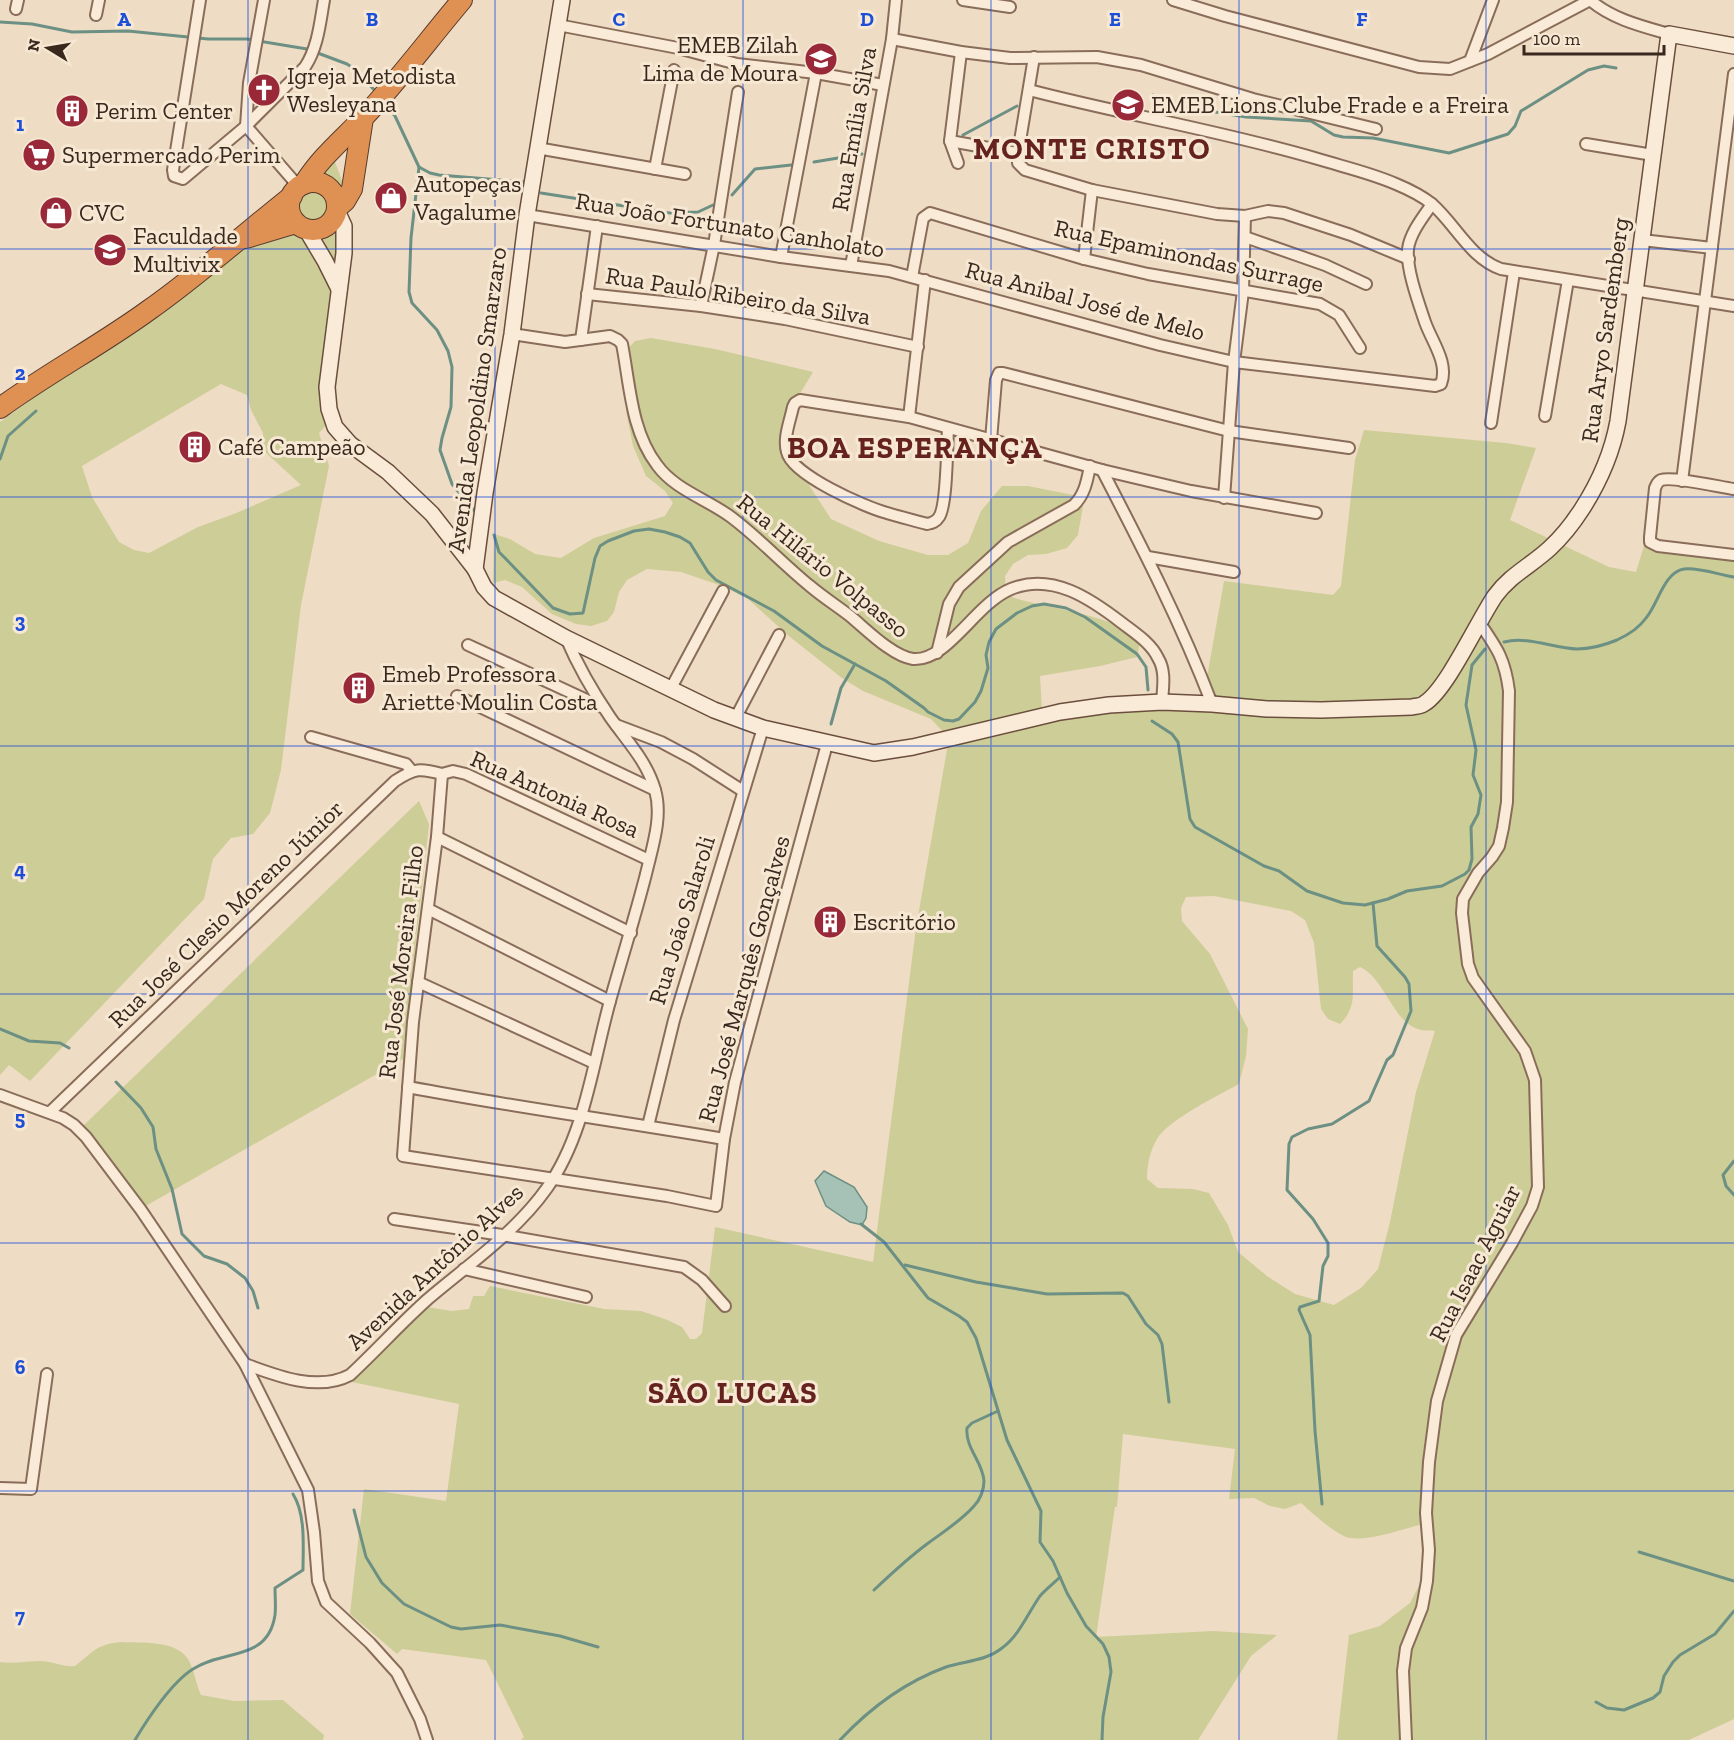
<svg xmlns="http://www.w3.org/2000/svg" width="1734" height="1740" font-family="'Zilla Slab',serif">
<rect width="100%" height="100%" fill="#efdcc4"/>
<g fill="#cdcd97" fill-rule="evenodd">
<path d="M335,162L348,197L340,263L330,421L319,433L329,466L301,605L281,770L270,813L253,834L231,838L213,859L204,899L30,1081L9,1065L0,1075V422L207,273L279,214ZM221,384L247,395L251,410L263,433V450L301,485L234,514L198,527L149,553L134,550L119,542L92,497L82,466Z"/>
<path d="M651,338L715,349L813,372L789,412L781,451L805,479L831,519L879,541L928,555H948L968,543L981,511L1002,486H1028L1073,495L1083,506L1078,535L1067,548L1046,554L1028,555L1013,564L1005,576L1006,595C1041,609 1118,613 1140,642L1137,657L1100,666L1040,676L1042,711L1202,706L1224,581L1333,595L1341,586L1355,460L1364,430L1506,443L1536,448L1510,520L1609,567L1636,572L1644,546L1734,557V1719L1689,1740H1337L1349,1635L1380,1626L1410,1603L1424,1576L1423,1524C1401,1529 1373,1541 1350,1538C1337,1536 1311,1512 1301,1503L1285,1509L1270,1506L1254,1498L1229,1499L1235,1449L1123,1434L1117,1507H1115L1096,1637L1213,1631L1277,1635L1251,1656L1198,1740H521L524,1737L486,1660L402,1649L397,1654L350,1614L364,1489L446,1501L459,1404L352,1382L421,1306L452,1311L469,1309L473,1296H484L490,1286L604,1309L641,1311L665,1319L682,1327L690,1339H696L702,1333L715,1227L873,1262L916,928L949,738L931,719L863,691L842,678L790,637L748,599L722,586L681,572L647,569L627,580L619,592L614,612L607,621L591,626L576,624L552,614L522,587L505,580L493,583L494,534L510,539L535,554L561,558L594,538L665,516L673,503L665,491L646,476L633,446L626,411V351L635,341ZM1214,896L1291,911L1305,920L1314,943L1321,1009L1328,1019L1340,1024C1357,1007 1352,993 1353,971L1360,967C1386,979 1392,1023 1421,1030C1426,1031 1431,1030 1435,1031L1416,1092L1390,1222L1378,1269L1361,1288L1334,1305L1295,1294L1267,1276L1238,1252L1228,1225L1209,1193L1193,1189L1158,1188L1147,1179C1147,1165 1150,1151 1157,1139C1168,1120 1219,1095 1239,1084L1246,1056L1248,1029L1210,954L1182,921L1181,908L1186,897Z"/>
<polygon points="419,801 429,824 403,1059 144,1207 83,1126"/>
<path d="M121,1642C141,1643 176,1640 188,1659C194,1669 196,1684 201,1695L234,1701L283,1700L324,1735L323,1740H0V1662C14,1664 28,1661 42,1661C54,1662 64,1667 75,1666C93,1652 97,1644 121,1642Z"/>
</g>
<polygon fill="#a6c2b6" stroke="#6c9083" stroke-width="1.5" points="824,1171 854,1187 867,1207 866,1218 862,1225 850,1222 826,1206 815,1181"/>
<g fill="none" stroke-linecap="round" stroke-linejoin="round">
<g stroke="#6c9083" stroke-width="3">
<polyline points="0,22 32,24 72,32 128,31 208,39 247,39 307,49 347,64 356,70 377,93"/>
<polyline points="1153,95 1172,105 1246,117 1311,121 1334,135 1343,137 1373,138 1449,153 1508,134 1515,126 1521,111 1588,70 1604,66 1616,68"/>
<polyline points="385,103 395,116 419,167 411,238 409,292 412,303 437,330 448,351 452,367 451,407 442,438 440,450 452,484 477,514"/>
<polyline points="963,135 1017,106"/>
<polyline points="814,162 862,154"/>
<polyline points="419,167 430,173 439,175 524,182"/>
<polyline points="541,193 669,213 698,212 713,205"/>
<polyline points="732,195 755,169 791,165"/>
<polyline points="0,459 8,436 36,411"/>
<polyline points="494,535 499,552 505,558 553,608 570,614 583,613 595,558 600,546 608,541 634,531 649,529 665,532 680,537 690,543 708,572 716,580 774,611 822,646 886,681 924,708 928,712 944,720 953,721 959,719 975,702 981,691 988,668 986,655 989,642 996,629 1017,613 1032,606 1044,604 1066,608 1085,617 1137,654 1146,667 1148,690"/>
<path d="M1504,642C1528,636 1553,648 1577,649C1590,649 1605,645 1617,640C1628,635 1639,628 1646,618C1658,604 1664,572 1684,569C1699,567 1719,575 1734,577"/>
<polyline points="1152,721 1172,734 1178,742 1190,819 1195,827 1264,866 1279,871 1307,891 1343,903 1365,905 1388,899 1407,891 1442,886 1465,874 1469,870 1472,859 1471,827 1478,814 1481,795 1473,775 1476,750 1466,705 1472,665 1485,649"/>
<polyline points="831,724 841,688 855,664"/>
<polyline points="0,1029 29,1041 60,1043 69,1048"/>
<polyline points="116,1082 141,1108 153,1127 156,1149 172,1189 182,1234 204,1256 227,1264 245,1278 253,1291 258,1308"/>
<polyline points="1734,1161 1723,1175 1726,1186 1734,1195"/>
<polyline points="861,1224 884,1242 928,1298 959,1316 967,1322 976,1338 1007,1440 1041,1511 1040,1542 1053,1561 1067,1593 1086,1626 1103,1644 1109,1657 1111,1672 1103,1717 1102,1740"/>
<polyline points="905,1265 976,1282 1047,1294 1123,1293 1128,1296 1146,1324 1158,1335 1162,1344 1169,1402"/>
<polyline points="1322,1504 1315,1431 1310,1335 1299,1310 1300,1307 1319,1301 1323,1266 1328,1256 1328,1243 1313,1219 1287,1190 1289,1144 1292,1137 1308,1129 1332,1124 1369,1101 1387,1060 1393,1055 1411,1011 1409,984 1405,977 1377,946 1373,903"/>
<polyline points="354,1510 366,1557 382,1583 404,1604 451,1627 461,1629 500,1625 560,1636 598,1647"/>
<polyline points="1639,1552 1734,1581"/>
<path d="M874,1590C891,1574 908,1558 927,1544C943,1532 961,1521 974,1506C980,1500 984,1490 984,1481C983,1462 965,1448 967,1428L972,1423L998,1411"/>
<polyline points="1596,1702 1607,1708 1624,1710 1653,1698 1660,1692 1664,1676 1673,1662 1680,1655 1715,1634 1734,1611"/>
<path d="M135,1740C148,1718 172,1682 193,1669C223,1649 268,1662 275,1615C276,1607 275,1597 275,1588L303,1570C303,1546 306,1515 293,1494"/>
<path d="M840,1740C870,1708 905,1682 946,1667C964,1661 986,1661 1002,1648C1019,1636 1028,1613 1040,1596C1046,1589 1054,1583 1060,1577"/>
</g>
<defs>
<g id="street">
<path d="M200,0L173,170L174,176L183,179L246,126L305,67C318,47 320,23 324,0"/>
<polyline points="264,0 249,83 246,126 299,187"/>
<polyline points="963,0 1010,7"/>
<polyline points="1173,0 1225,16 1419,67 1450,69 1488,54 1590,0"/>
<path d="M1590,0C1612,19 1641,26 1669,34"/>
<polyline points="16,9 18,0"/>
<polyline points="96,15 99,0"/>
<polyline points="558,25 678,48 737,64 816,73 883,85"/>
<polyline points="892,39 961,52 1010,58 1097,57 1141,65 1253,99 1376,129"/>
<polyline points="1034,57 1018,153 1018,163 1025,170 1092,190 1217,214 1245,216 1268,211 1284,213 1351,235 1409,259"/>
<polyline points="1470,61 1493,0"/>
<path d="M1029,90C1125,115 1223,131 1318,159C1344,167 1371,173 1396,184C1408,189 1422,196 1432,204C1456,225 1470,258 1501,269L1734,306"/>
<polyline points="950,141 1018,153"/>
<polyline points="1586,144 1653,155"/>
<polyline points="537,148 685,174"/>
<polyline points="958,163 950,141 961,52"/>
<polyline points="655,169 674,70"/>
<path d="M527,215L781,257L889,271L1160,345L1234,362L1435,386L1441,384C1449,363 1432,342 1425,322C1419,304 1406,269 1408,249C1410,233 1423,217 1432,204"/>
<polyline points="1245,237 1325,265 1366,284"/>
<polyline points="1642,240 1712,248"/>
<polyline points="781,257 816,73"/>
<polyline points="1084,259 1092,190"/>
<polyline points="851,266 892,39 896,0"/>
<polyline points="912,277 923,218 930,213 1084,259 1148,274 1320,304 1339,315 1360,348"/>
<polyline points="587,294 701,306 785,319 918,347"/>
<polyline points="701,306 714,245 738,92"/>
<path d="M512,334L565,342L610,336L618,340L622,344C630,385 631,431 657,465C675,490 707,499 731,517C759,538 783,564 810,586C823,597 837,606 850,616C866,629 892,656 913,659C947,662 976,603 1011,589C1052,572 1091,599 1122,623C1135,633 1151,643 1158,658C1166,671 1163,687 1162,702"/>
<polyline points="581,340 597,226"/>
<polyline points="1545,416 1568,280"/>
<polyline points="909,417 925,280"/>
<polyline points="1491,423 1514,272"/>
<path d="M948,428C947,446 947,506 939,517C936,522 932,523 927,524C913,520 900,517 887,513C865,507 792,475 787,452C783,438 790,421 793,407L795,403L800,400L909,417L1102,470L1191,491L1316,513"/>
<polyline points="991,440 996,380 999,373 1003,373 1229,431 1349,448"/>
<path d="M1102,470C1142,547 1181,623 1212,704"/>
<polyline points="1682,481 1734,74"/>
<path d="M1734,489C1720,487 1672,476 1661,480C1657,482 1657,484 1655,488L1650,537V542L1658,546L1734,555"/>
<polyline points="1224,498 1234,362 1243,291 1245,216"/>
<polyline points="1148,557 1234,572"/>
<polyline points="468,645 604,708"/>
<path d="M937,653L949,604L959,587L1008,542L1074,505C1085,494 1087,481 1090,466"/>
<polyline points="670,690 723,591"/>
<polyline points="457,696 655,790"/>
<polyline points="735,719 779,635"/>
<polyline points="616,725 661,742 693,759 743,791"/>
<polyline points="311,737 406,764 411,770"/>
<polyline points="442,774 437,837 413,1022 403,1156 667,1196 716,1206 724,1139 735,1082 827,744"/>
<polyline points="442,774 453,771 466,774 649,860"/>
<polyline points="437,837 631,933"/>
<polyline points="428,909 610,1001"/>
<polyline points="418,982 594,1063"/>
<path d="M408,1087C513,1107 619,1121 724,1139"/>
<polyline points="0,1095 63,1118 74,1125 86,1137 141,1210 245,1364 308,1490 314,1532 318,1581 326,1602 370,1643 397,1673 420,1719 427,1740"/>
<path d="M50,1112L395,781C415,768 420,768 442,774"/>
<polyline points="648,1126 674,1020 763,728"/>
<polyline points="394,1219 502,1235 684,1267 702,1280 725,1306"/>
<polyline points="464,1269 586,1297"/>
<path d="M245,1364C277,1376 318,1392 350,1375C377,1350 401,1323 428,1299C468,1265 516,1232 547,1188C585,1135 593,1062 610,1001C622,958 635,917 646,874C652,848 663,817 655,790C647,761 626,740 610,717C593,692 578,666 566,638"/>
<polyline points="0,1488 31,1489 47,1374"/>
<path d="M1406,1740L1403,1671L1406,1648L1422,1608L1427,1581L1429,1550L1426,1513L1429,1462L1437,1401L1456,1335L1512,1243L1532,1206L1538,1187L1535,1080L1525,1051L1473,978L1468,964L1462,913L1463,899L1478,873L1492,857L1499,846L1503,828L1507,802L1509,691C1505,659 1497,648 1479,622"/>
</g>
<g id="secondary">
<path d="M337,211L344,226V253L327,387L329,409L335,427L350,444L388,472L432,514L475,569L484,587L494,598L566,638L714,710L763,728L874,753L913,747L1060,712L1109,705L1162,702L1212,704L1267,709L1321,710L1412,707C1417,706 1422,706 1425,703C1447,689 1478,621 1495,596C1510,575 1532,565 1550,548C1562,537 1573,523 1582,509C1600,481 1612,454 1618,421L1669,34L1734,46"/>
<polyline points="306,229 325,261 339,289"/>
<polyline points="475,569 485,493 512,334 527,215 562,0"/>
</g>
<g id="highway">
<circle cx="313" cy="206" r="24"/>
<path d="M304,184C320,158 342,140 363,118C398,81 429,39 462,0"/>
<polyline points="337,208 345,201 352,189 363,118"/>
<polyline points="246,238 296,223"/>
<path d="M0,408C48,373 101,345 149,310C199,275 244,234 292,196"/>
</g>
</defs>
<use href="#street" stroke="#896d5a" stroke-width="14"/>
<use href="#secondary" stroke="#6b4e3d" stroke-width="18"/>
<use href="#highway" stroke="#573c2e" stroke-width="22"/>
<use href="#street" stroke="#f9ebd7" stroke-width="10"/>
<use href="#secondary" stroke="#f9ebd7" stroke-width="15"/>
<use href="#highway" stroke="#df9053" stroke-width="20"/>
</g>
<path fill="none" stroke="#1d4ed8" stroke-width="1.5" stroke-opacity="0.55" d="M248,0V1740M495,0V1740M743,0V1740M991,0V1740M1239,0V1740M1486,0V1740M0,249H1734M0,497H1734M0,746H1734M0,994H1734M0,1243H1734M0,1491H1734"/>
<defs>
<symbol id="school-disc" viewBox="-11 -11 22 22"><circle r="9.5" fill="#992938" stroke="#f6e8d3"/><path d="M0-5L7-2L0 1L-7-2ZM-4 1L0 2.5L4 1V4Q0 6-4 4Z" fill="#fff"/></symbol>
<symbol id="church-disc" viewBox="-11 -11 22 22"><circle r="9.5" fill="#992938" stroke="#f6e8d3"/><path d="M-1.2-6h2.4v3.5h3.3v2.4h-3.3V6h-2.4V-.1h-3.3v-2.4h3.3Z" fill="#fff"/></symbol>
<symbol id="building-disc" viewBox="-11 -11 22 22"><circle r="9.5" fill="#992938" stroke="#f6e8d3"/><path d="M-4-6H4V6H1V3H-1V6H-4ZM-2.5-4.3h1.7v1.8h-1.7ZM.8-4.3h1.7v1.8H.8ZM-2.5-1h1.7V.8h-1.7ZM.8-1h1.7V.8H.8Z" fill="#fff"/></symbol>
<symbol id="supermarket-disc" viewBox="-11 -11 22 22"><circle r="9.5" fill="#992938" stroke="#f6e8d3"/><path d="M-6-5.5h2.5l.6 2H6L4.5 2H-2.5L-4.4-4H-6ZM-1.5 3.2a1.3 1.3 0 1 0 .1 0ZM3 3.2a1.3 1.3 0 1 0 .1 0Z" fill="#fff"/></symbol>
<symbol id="shop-disc" viewBox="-11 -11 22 22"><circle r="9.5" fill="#992938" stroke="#f6e8d3"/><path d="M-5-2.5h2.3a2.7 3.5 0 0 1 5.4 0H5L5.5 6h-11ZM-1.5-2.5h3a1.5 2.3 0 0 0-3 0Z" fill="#fff"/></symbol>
<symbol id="university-disc" viewBox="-11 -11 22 22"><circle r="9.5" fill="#992938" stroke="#f6e8d3"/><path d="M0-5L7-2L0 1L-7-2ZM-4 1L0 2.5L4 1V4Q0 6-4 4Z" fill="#fff"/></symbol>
</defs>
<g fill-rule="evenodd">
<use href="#school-disc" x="802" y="40" width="38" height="38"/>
<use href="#church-disc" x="245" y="71" width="38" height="38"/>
<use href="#school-disc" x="1109" y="86" width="38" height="38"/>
<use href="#building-disc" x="53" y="92" width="38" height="38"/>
<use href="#supermarket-disc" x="20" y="136" width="38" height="38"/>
<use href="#shop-disc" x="372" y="179" width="38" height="38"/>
<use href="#shop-disc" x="37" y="194" width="38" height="38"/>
<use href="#university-disc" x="91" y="231" width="38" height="38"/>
<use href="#building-disc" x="176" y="428" width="38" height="38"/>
<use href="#building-disc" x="340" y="669" width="38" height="38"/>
<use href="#building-disc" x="811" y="903" width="38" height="38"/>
</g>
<g text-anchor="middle" stroke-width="6" stroke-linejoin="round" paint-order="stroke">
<g font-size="24" fill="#39281e" stroke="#f6e8d3" text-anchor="start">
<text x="798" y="53" text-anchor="end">EMEB Zilah<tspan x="798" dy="28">Lima de Moura</tspan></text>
<text x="287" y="84">Igreja Metodista<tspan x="287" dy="28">Wesleyana</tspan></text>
<text x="1151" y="113">EMEB Lions Clube Frade e a Freira</text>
<text x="95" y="119">Perim Center</text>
<text x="62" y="163">Supermercado Perim</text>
<text x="414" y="192">Autopeças<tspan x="414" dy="28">Vagalume</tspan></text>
<text x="79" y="221">CVC</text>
<text x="133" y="244">Faculdade<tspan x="133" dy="28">Multivix</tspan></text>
<text x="218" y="455">Café Campeão</text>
<text x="382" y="682">Emeb Professora<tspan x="382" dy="28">Ariette Moulin Costa</tspan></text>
<text x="853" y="930">Escritório</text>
</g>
<g font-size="24" fill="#39281e" stroke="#f6e8d3">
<text transform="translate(854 129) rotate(-80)" y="8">Rua Emília Silva</text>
<text transform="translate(730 225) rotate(9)" y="8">Rua João Fortunato Canholato</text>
<text transform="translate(1189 256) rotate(12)" y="8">Rua Epaminondas Surrage</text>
<text transform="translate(738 296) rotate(9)" y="8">Rua Paulo Ribeiro da Silva</text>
<text transform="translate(1085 301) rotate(15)" y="8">Rua Anibal José de Melo</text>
<text transform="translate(1605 330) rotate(-82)" y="8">Rua Aryo Sardemberg</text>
<text transform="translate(477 400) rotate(-82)" y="8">Avenida Leopoldino Smarzaro</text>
<text transform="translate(823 566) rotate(39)" y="8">Rua Hilário Volpasso</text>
<text transform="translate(555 794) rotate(24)" y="8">Rua Antonia Rosa</text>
<text transform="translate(226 914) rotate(-44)" y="8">Rua José Clesio Moreno Júnior</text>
<text transform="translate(682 920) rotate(-73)" y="8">Rua João Salaroli</text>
<text transform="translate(401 962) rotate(-83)" y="8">Rua José Moreira Filho</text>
<text transform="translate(744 979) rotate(-75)" y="8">Rua José Marquês Gonçalves</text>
<text transform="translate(1475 1263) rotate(-63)" y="8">Rua Isaac Aguiar</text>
<text transform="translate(435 1267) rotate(-43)" y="8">Avenida Antônio Alves</text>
</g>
<g font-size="30" font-weight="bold" letter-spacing="1.5" fill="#66231d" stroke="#f6e8d3">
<text x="1092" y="159">MONTE CRISTO</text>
<text x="915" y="458">BOA ESPERANÇA</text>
<text x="733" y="1403">SÃO LUCAS</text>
</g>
</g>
<g font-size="20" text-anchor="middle" font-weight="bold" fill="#1d4ed8" stroke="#f6e8d3" stroke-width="6" stroke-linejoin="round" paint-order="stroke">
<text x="124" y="26">A</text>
<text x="372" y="26">B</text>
<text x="619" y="26">C</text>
<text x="867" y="26">D</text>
<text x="1115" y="26">E</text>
<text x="1362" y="26">F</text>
<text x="20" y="131">1</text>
<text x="20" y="380">2</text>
<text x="20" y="628">3</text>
<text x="20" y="877">4</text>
<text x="20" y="1125">5</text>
<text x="20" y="1374">6</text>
<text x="20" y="1623">7</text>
</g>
<g transform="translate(48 48) rotate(281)" stroke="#f6e8d3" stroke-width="4.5" paint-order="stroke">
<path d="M0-4.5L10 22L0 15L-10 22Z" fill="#39281e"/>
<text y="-9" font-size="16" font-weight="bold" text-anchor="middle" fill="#39281e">N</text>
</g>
<path d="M1524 45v9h140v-9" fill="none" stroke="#39281e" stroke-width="3"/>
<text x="1533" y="45" font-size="18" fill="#39281e" stroke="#f6e8d3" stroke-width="4.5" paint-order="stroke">100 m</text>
</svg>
